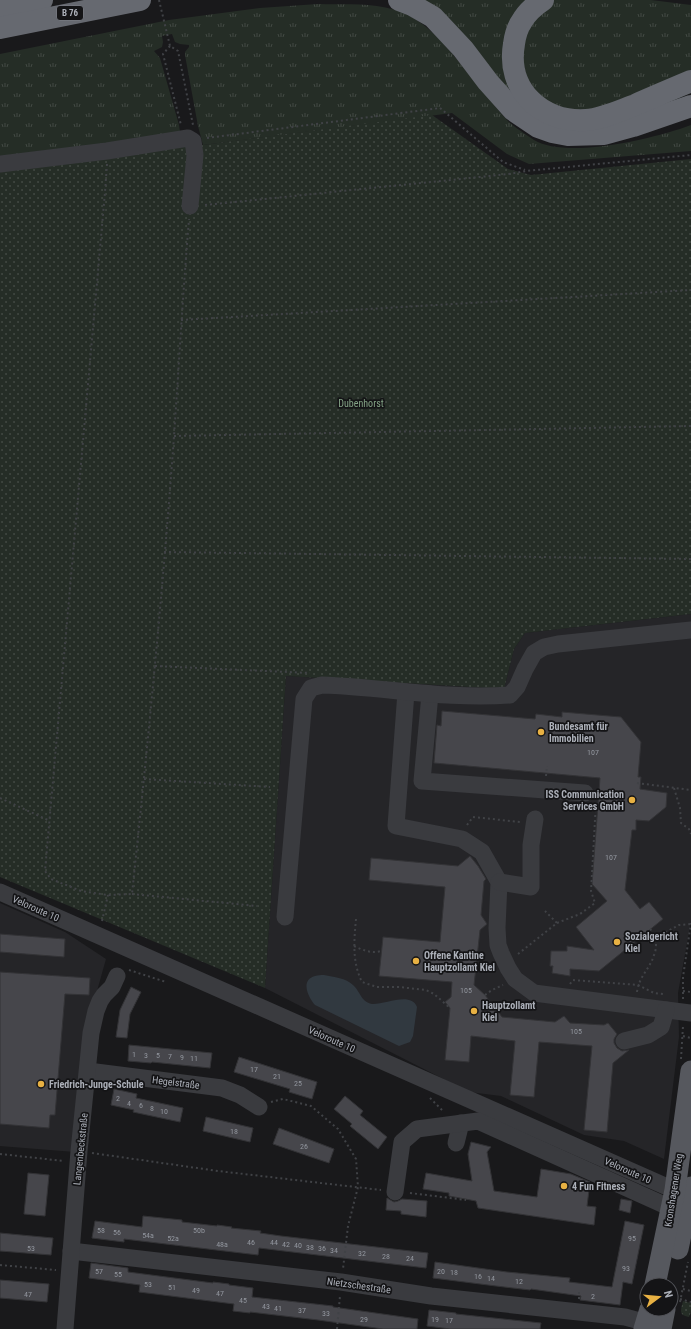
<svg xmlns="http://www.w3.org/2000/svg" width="691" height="1329" font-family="'Roboto Condensed',sans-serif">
<defs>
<pattern id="grass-tufts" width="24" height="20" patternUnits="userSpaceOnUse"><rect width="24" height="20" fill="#252d26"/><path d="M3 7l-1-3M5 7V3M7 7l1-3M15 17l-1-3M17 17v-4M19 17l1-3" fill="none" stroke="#424943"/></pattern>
<pattern id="garden-dots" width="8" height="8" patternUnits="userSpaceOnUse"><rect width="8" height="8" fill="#252d26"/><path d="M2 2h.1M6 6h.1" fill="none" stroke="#424943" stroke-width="1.8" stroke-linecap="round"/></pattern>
</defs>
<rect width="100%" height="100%" fill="#19191b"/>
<g fill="#252528">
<polygon points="691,614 691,921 678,993 679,1037 664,1159 624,1141 584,1135 501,1096 469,1092 265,988 286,676 504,689 514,649 525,633"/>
<polygon points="0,903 65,932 106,959 88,1023 75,1152 0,1146"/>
</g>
<g fill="url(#grass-tufts)">
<path d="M412,0H535C527,8 519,16 514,26C492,75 528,124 580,125C600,126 619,116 637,109C655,102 673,95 691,87V93C645,112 593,142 543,123C532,118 522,109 513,102L444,22L429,10Z"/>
<polygon points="553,0 651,0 691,5 691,77 582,116 531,95 518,42 549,2"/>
<path d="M318,4C349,5 382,1 410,16C435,30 453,54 470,76C483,90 494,106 507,120C514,127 525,134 534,140C567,160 657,138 691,125V151L529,164L507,154L452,113L203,145L198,126L185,55V52L189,47V45L180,44L175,42L172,34L162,36L163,42L162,47L154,51L160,58L179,125L180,132L179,135L0,156V54L169,20L260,8Z"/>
</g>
<g fill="url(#garden-dots)">
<polygon points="432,115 508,169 531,175 691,159 691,614 525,633 514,649 504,689 286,676 265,988 0,877 0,168 102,155 203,145"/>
<path d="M683,1301L691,1303V1312L689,1317C678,1315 681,1310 683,1301Z"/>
</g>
<path fill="#313940" d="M324,975C334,977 346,978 353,985C360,991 361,1002 372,1004C384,1005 411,991 417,1007L413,1036L410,1042L399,1046L315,1005C308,997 300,980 315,976C318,975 321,975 324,975Z"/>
<g fill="#46464b" stroke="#333336">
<polygon points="442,711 535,719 536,714 562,717 562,712 621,717 641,742 638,777 641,777 640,789 667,793 666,807 649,821 636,820 636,830 632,830 625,890 640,909 649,902 663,919 599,971 570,969 570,976 552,973 553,966 550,966 551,951 567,951 567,946 594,950 576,927 607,901 592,884 600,778 434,763 437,725 441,726"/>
<polygon points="470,856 478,866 486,879 484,881 481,915 487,924 480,930 474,985 485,995 502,1017 555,1022 564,1016 570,1023 604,1025 608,1023 617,1034 614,1039 614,1043 617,1048 622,1051 629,1050 613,1063 607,1132 584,1130 592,1046 539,1042 534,1097 510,1095 515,1041 471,1036 469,1062 445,1060 450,1008 445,1002 451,997 452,982 379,976 383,937 440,942 445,887 369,880 371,858 458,866"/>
<polygon points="0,934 65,939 64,957 0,952"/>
<polygon points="0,972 90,978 89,995 65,994 55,1115 50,1115 49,1128 0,1124"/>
<polygon points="131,987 141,992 130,1014 127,1038 116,1037 120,1010"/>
<polygon points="129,1045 212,1053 210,1068 152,1062 151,1063 128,1061"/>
<polygon points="239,1057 317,1082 312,1099 289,1092 290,1089 234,1072"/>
<polygon points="114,1089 137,1094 136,1098 183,1108 180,1122 133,1112 134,1110 111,1105"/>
<polygon points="345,1096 363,1111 360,1115 387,1137 378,1149 350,1126 352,1124 334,1109"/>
<polygon points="206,1117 253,1128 250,1142 203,1131"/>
<polygon points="279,1128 334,1149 329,1163 273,1144"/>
<polygon points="471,1142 491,1147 487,1152 494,1191 537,1197 541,1169 571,1174 590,1182 587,1206 596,1207 594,1225 478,1208 476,1201 449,1196 449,1193 423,1189 426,1173 472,1181 468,1154"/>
<polygon points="28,1173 49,1175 45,1216 24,1214"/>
<polygon points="387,1198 394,1202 398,1201 402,1199 427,1201 426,1217 401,1214 401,1211 386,1210"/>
<polygon points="621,1199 632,1201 630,1213 619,1210"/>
<polygon points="143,1216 182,1220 182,1222 217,1226 217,1225 232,1227 231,1228 261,1231 260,1233 281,1236 428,1253 426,1268 259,1248 258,1255 124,1239 124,1242 92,1238 95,1221 142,1227"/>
<polygon points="625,1221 644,1225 632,1284 623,1282 620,1305 580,1300 581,1296 531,1289 530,1290 496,1286 433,1278 435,1262 507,1272 570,1278 569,1282 612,1287"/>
<polygon points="0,1233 53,1238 51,1255 0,1251"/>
<polygon points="91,1263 128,1268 128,1272 213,1283 213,1282 229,1284 229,1285 253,1288 252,1297 333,1306 333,1307 418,1319 417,1329 383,1329 318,1320 250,1312 250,1313 233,1311 234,1304 139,1292 140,1285 89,1278"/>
<polygon points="0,1280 49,1284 47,1302 0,1298"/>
<polygon points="429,1310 456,1313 456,1314 541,1323 540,1329 450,1329 427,1326"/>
</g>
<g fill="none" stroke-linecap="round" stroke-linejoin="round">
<g stroke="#404246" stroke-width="2" stroke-dasharray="2 3" stroke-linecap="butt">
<polyline points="159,0 170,46 178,51 193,125"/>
<polyline points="170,46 163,54 181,125"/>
<polyline points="207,138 440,108 503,162 525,170"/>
<path d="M107,164L105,192L45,871L51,879L81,891L108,895L132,894C148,742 163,589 174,436C179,364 183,292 189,219"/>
<polyline points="205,205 509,174 526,171 691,155"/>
<polyline points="181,320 691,290"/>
<polyline points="174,436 691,426"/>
<polyline points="164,552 691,559"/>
<polyline points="155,666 310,673"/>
<polyline points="546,776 547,766"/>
<polyline points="144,779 270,787"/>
<polyline points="637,783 691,790"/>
<polyline points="674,788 680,808 681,823 689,829 691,834"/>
<polyline points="0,798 50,821"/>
<polyline points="467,825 473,817 520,822"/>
<polyline points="132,894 257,906"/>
<path d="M356,919C354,941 352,962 362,982L377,987H399L426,990L434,994L450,1008"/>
<polyline points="102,921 108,895"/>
<polyline points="557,923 580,914 595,903 591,891 596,802"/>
<polyline points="650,929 657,937 679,925 691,924"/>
<path d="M354,946C363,950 371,954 381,951"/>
<polyline points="518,954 557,923 545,911"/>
<polyline points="129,970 166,982"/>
<polyline points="570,984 573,980 638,985 654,993 663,994"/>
<polyline points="683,991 691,992"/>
<path d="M637,992C639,976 650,969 654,955C656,951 656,946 656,942L647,941L639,938"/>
<polyline points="485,995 492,990 503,985"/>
<polyline points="683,999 683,977 691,923"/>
<polyline points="683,1036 691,1038"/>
<polyline points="681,1059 683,1026"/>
<polyline points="430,1098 444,1112"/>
<polyline points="271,1102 283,1099 311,1106 338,1129 356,1159 358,1187 348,1226 343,1269"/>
<polyline points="92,1153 218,1171 381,1190"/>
<polyline points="0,1154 64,1161"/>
<polyline points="410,1193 466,1200"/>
<polyline points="0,1265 56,1270"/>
<polyline points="683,1289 691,1291"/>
<polyline points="579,1299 579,1292 581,1292"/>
<polyline points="680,1299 691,1302"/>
<polyline points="680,1302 688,1262"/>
<polyline points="337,1329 340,1296"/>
</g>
<g stroke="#3a3b3f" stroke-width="17">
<polyline points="0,164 107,151 188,138 193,141 195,155 190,206"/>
<polyline points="406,692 396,826 462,839 482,852 499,882 497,928 498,945 501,953 508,968 515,979 534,993 691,1013"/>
<polyline points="430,694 422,781 585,793"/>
<polyline points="499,882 531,887 531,845 535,819"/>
<polyline points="0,892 665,1186"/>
<path d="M285,917L304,699L311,688L322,685C385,687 448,700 510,695L517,687L525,669L534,653L544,647L558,644L691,630"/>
<polyline points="624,1041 648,1035 661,1027 666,1010"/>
<polyline points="88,1071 222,1088 240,1095 259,1107"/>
<polyline points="456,1143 461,1123"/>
<polyline points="395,1192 402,1142 417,1129 478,1121 671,1208"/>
<polyline points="71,1251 341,1282 431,1296 625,1317 658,1326"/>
<polyline points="65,1329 79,1151 91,1033 96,1011 100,1001 104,995 112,987 117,976"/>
</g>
<g stroke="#56585e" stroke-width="21">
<polyline points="678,1249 691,1187"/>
<polyline points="655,1285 675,1190 691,1071"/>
<polyline points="644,1329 650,1309"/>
<polyline points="661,1329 665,1309"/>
</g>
<g stroke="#666970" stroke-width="22">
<polyline points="399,0 412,5 433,17 463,49 488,82 513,110 538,127 552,132 568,135 604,134 633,126 691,106"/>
<path d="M543,0C534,6 527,12 522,21C517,28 515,36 514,44C506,89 541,123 586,120C602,119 619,111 635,105C653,97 672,89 691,81"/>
<polyline points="0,9 42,0"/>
<polyline points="0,28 140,0"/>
</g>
</g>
<g fill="#e8b143" stroke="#141416" stroke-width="1.5">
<circle cx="541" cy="732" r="4"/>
<circle cx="632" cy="800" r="4"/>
<circle cx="617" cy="942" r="4"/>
<circle cx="416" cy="961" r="4"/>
<circle cx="474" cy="1011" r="4"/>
<circle cx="41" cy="1084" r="4"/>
<circle cx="564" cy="1186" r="4"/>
</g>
<g text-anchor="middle" stroke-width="3.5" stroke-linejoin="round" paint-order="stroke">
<g font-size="8" fill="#92969e">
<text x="593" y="755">107</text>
<text x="611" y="860">107</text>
<text x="466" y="993">105</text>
<text x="576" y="1034">105</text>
<text x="134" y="1057">1</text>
<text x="146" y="1058">3</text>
<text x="158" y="1058">5</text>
<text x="170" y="1059">7</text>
<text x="182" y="1060">9</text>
<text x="194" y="1061">11</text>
<text x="254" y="1072">17</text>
<text x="277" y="1079">21</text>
<text x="298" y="1086">25</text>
<text x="118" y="1101">2</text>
<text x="129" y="1106">4</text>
<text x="141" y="1108">6</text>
<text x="152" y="1111">8</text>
<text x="164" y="1114">10</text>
<text x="234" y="1134">18</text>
<text x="304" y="1149">26</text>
<text x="101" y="1233">58</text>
<text x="199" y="1233">50b</text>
<text x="117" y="1235">56</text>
<text x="148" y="1238">54a</text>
<text x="173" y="1241">52a</text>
<text x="632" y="1241">95</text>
<text x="251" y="1245">46</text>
<text x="274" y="1245">44</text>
<text x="222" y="1247">48a</text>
<text x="286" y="1247">42</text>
<text x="298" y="1248">40</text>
<text x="310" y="1250">38</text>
<text x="31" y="1251">53</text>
<text x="322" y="1251">36</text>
<text x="334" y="1253">34</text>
<text x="362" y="1256">32</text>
<text x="386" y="1259">28</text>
<text x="410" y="1261">24</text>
<text x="626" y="1271">93</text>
<text x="99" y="1274">57</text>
<text x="441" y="1274">20</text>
<text x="454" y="1275">18</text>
<text x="118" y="1277">55</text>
<text x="478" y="1279">16</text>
<text x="491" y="1281">14</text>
<text x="519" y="1284">12</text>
<text x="148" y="1287">53</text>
<text x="172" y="1290">51</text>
<text x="196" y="1293">49</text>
<text x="220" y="1296">47</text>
<text x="28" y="1297">47</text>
<text x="593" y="1299">2</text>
<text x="243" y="1303">45</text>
<text x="266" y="1309">43</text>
<text x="278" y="1311">41</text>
<text x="302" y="1313">37</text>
<text x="326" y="1316">33</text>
<text x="364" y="1322">29</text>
<text x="435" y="1322">19</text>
<text x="449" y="1323">17</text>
</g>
<rect fill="#141416" stroke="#7e8188" stroke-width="1" x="57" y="6" width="26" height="14" rx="3"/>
<g font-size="9" font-weight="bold" fill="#acb0b9">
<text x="70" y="16">B 76</text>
</g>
<g font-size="10" fill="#84a386" stroke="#141416">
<text x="361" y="407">Dubenhorst</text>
</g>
<g font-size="10" font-weight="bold" fill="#acb0b9" stroke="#141416" text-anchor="start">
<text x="549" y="730">Bundesamt für<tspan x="549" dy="12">Immobilien</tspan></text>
<text x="624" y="798" text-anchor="end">ISS Communication<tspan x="624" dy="12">Services GmbH</tspan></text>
<text x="625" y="940">Sozialgericht<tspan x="625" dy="12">Kiel</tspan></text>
<text x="424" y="959">Offene Kantine<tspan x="424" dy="12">Hauptzollamt Kiel</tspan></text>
<text x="482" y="1009">Hauptzollamt<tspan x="482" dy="12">Kiel</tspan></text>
<text x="49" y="1088">Friedrich-Junge-Schule</text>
<text x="572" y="1190">4 Fun Fitness</text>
</g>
<g font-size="10" fill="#acb0b9" stroke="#141416">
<text transform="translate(36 908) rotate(24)" y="4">Veloroute 10</text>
<text transform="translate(332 1039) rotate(24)" y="4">Veloroute 10</text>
<text transform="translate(176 1082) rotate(7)" y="4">Hegelstraße</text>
<text transform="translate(80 1149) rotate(-84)" y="4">Langenbeckstraße</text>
<text transform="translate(628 1170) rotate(24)" y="4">Veloroute 10</text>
<text transform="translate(673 1190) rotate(-81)" y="4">Kronshagener Weg</text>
<text transform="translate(359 1285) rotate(8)" y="4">Nietzschestraße</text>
</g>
</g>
<g transform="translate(659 1297) rotate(74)"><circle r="19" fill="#141416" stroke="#515257"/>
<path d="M0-3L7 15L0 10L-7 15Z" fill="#e8b143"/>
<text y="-6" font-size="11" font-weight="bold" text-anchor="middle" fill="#acb0b9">N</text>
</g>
</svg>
